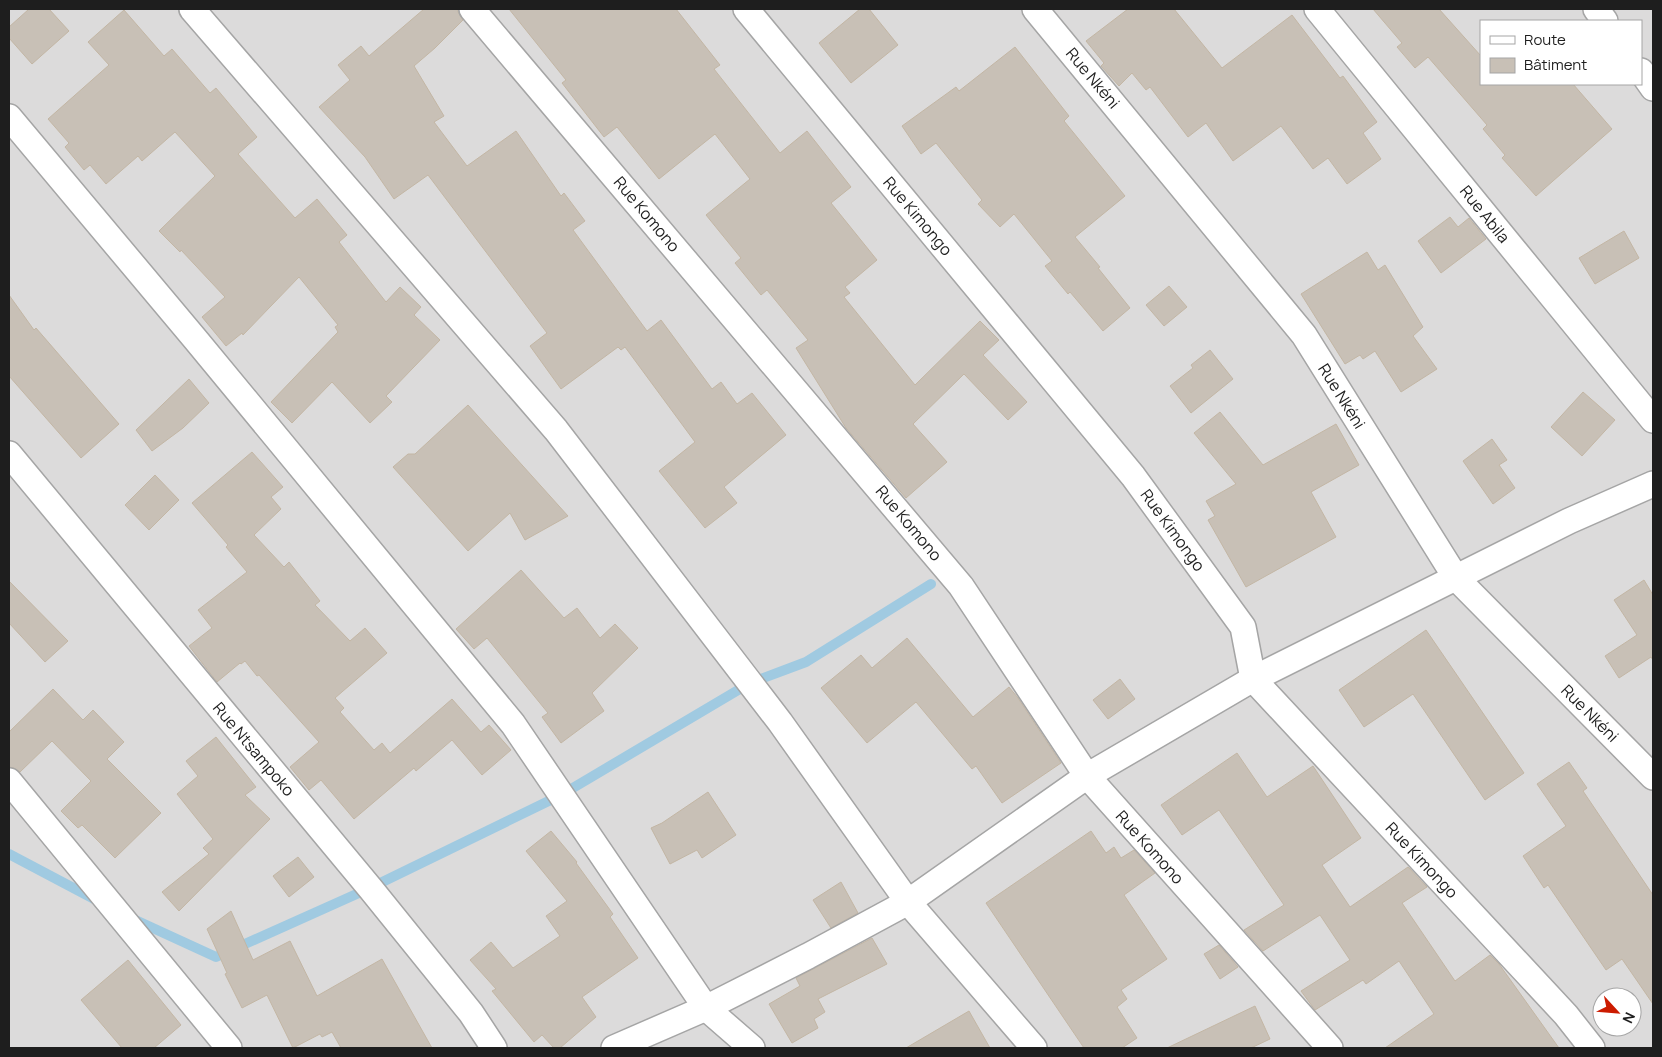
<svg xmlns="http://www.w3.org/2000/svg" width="1662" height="1057" font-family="Manrope,sans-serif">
<rect width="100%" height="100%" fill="#f0ede3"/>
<path fill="#dcdbdb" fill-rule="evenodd" d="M9,9H1653V1048H9ZM1481,21H1641V84H1481ZM1602,997H1632V1027H1602Z"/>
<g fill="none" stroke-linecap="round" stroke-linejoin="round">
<g stroke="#a0cae1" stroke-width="10">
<polyline points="9,854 98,901"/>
<polyline points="131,918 216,957 370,888 561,795 750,683 806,662 931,584"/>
</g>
</g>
<g fill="#c8c0b6" stroke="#c3b6a4">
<polygon points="29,9 49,9 69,31 32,64 9,38 9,27"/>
<polygon points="424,9 458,9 458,12 463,20 435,48 414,66 444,116 434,122 467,166 516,131 561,196 564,193 585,221 573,230 647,331 661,320 712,389 721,382 737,404 752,393 786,435 724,487 737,503 705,528 659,471 695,442 625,347 621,350 618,347 561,389 530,346 547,333 428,175 394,199 365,157 319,107 350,80 338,65 361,46 369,56"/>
<polygon points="509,9 676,9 720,65 714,69 780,153 807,131 851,187 831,203 877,260 845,287 850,293 844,297 915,385 980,321 999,340 983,355 1027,402 1008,420 964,374 913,424 947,462 906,498 846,428 796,348 808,340 767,290 761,295 735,263 741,258 706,215 750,179 715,134 659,179 617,127 604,137 562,83 566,80"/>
<polygon points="860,9 869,9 898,45 851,83 819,43"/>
<polygon points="1128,9 1174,9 1222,68 1292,15 1340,78 1343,76 1377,122 1363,133 1381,159 1347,184 1328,158 1313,169 1281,126 1233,161 1206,123 1188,137 1150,87 1146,90 1132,73 1119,86 1101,66 1104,63 1086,41"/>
<polygon points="1373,9 1439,9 1481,56 1481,84 1573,84 1612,129 1536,196 1502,158 1505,155 1483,129 1487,125 1428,57 1415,68 1397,47 1402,43"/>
<polygon points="124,10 164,56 172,49 210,93 216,88 257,137 238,154 295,218 317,199 347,235 339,242 386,302 400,287 421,307 414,315 440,340 386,396 392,402 370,423 332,382 292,423 271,402 338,332 335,327 338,325 299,277 243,335 242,333 226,346 202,317 225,297 181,250 180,252 159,231 215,176 175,132 142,161 138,156 106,184 90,165 84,170 65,147 69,143 48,119 109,65 88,42"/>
<polygon points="1015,47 1069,116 1064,121 1125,196 1075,237 1100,267 1098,268 1130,308 1103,331 1070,292 1068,294 1045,266 1052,261 1014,214 1000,227 978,204 982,200 936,143 921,154 902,126 956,87 959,91"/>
<polygon points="1450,217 1458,227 1469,218 1486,239 1441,273 1418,241"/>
<polygon points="1624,231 1639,258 1595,284 1579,258"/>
<polygon points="1367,252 1378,270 1385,265 1423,327 1413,336 1437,369 1401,392 1375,351 1363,359 1360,355 1345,364 1301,294"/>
<polygon points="1169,286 1187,307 1164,326 1146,305"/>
<polygon points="9,295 34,330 36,328 119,424 81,458 9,376"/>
<polygon points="1210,350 1233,379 1191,413 1170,386 1193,368 1191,365"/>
<polygon points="189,379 209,403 183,428 152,451 136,430"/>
<polygon points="1583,392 1615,420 1582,456 1551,427"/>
<polygon points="468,405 568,516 525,540 510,513 468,551 393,467 408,454 415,454"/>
<polygon points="1220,412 1263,465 1336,424 1359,465 1311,492 1336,537 1246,587 1208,520 1215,516 1206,501 1236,484 1194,433"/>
<polygon points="1492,439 1507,460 1499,465 1515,488 1493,504 1463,461"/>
<polygon points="252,452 283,487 271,497 281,509 254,535 284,567 289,562 320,601 315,605 350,641 365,628 387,653 335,698 344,708 340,712 374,750 382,743 390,753 452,699 481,732 489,725 511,750 482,775 452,740 416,771 414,768 354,819 321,780 309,790 290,767 319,742 259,675 257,676 245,661 241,664 240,663 217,682 189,646 212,628 198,610 247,572 226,547 228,545 192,503"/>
<polygon points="155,475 179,500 149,530 125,505"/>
<polygon points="521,570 564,618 577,608 600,638 615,624 638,648 592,693 604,711 561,743 542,717 548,713 487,638 474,649 456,629"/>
<polygon points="1644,580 1653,595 1653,660 1651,657 1619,678 1605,656 1637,635 1614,600"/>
<polygon points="9,581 68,641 45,662 9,623"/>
<polygon points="1426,630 1524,773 1485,800 1413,694 1364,727 1339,690"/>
<polygon points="907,638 973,717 1009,687 1018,698 1061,763 1002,803 976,766 972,769 916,702 867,743 821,688 861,655 872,668"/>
<polygon points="1120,679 1135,699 1108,719 1093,700"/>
<polygon points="53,689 83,720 93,710 124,742 107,759 161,813 115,858 82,825 78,828 61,811 91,781 52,741 20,772 14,768 9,767 9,732"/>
<polygon points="216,737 256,787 245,795 270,819 179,911 162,892 209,854 203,848 213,839 177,794 198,776 186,761"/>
<polygon points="1237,753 1267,797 1313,766 1361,838 1322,865 1350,907 1408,867 1427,887 1402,903 1455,981 1490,955 1499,964 1559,1048 1385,1048 1434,1014 1399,961 1366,984 1363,980 1315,1010 1301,991 1350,960 1320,915 1263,951 1244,930 1284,905 1219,810 1182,835 1161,805"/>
<polygon points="1569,762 1587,788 1583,791 1653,895 1653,1004 1622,959 1606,970 1548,885 1544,888 1523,856 1566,826 1537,784"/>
<polygon points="708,792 736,835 702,858 697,850 670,864 651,828 662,823"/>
<polygon points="551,831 577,862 576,863 613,914 610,917 638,958 582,997 596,1017 560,1048 554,1048 542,1035 534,1042 492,991 496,989 470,960 491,942 513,968 560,936 546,916 567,901 526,851"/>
<polygon points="1091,831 1106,853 1114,847 1121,858 1134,850 1155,873 1124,895 1167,959 1121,990 1127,999 1117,1007 1137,1038 1122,1048 1084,1048 986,903"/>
<polygon points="298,857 314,877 289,897 273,876"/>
<polygon points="841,882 858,913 831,928 813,900"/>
<polygon points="231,911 253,960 290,941 317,996 382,959 432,1048 341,1048 332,1032 322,1037 320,1034 293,1048 267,995 242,1008 225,974 227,973 207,929"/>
<polygon points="872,938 887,964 818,999 825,1012 814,1019 818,1028 792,1043 769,1004 800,986 796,978"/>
<polygon points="1219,945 1238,967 1220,979 1204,954"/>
<polygon points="128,960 181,1025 154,1048 122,1048 81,1000"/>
<polygon points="1255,1006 1270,1039 1251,1048 1167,1048"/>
<polygon points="969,1011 990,1048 906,1048"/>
</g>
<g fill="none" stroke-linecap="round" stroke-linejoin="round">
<defs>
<g id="minor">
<polyline points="192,9 556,430 780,722 908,902 1034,1048"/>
<polyline points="472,9 961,586 1087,776 1330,1048"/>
<polyline points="746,9 1133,476 1243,627 1253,679 1566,1015 1592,1048"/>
<polyline points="1035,9 1304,335 1456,578 1653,777"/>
<polyline points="1317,9 1653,420"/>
<polyline points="1596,9 1605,21"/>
<polyline points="1641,71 1653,88"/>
<polyline points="9,117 196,340 513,724 706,1008 752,1048"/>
<polyline points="9,454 370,888 471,1013 494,1048"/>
<polyline points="9,781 229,1048"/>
<polyline points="614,1048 706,1008 808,956 908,902 1087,776 1253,679 1569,521 1653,484"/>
</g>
</defs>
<use href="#minor" stroke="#a5a5a5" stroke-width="28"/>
<use href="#minor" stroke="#fff" stroke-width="25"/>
</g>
<g text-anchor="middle" stroke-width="4" stroke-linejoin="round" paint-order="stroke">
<g font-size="16" fill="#1e1e1e" stroke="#fff">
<text transform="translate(1093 78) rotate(50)" y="6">Rue Nkéni</text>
<text transform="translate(647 214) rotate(50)" y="6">Rue Komono</text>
<text transform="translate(1485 214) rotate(51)" y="6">Rue Abila</text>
<text transform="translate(918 216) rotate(50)" y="6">Rue Kimongo</text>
<text transform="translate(1342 396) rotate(58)" y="6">Rue Nkéni</text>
<text transform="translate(909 523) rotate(50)" y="6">Rue Komono</text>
<text transform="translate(1173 530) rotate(54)" y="6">Rue Kimongo</text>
<text transform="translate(1590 713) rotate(45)" y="6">Rue Nkéni</text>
<text transform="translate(254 749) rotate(50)" y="6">Rue Ntsampoko</text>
<text transform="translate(1150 847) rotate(48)" y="6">Rue Komono</text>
<text transform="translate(1422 860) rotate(47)" y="6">Rue Kimongo</text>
</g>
</g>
<rect width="1662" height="1057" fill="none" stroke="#1e1e1e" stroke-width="20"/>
<rect x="1480" y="20" width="162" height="65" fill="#ffffff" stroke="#a5a5a5"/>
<rect x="1490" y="36" width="25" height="8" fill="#ffffff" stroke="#a5a5a5"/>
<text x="1524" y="45" font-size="15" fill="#1e1e1e">Route</text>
<rect x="1490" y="58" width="25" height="15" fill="#c8c0b6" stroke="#a5a5a5"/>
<text x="1524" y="70" font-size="15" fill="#1e1e1e">Bâtiment</text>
<g transform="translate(1617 1012) rotate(116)"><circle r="24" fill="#ffffff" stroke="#a5a5a5"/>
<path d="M0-4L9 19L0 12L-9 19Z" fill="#cc1b00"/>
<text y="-8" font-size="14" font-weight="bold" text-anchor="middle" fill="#1e1e1e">N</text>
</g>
</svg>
